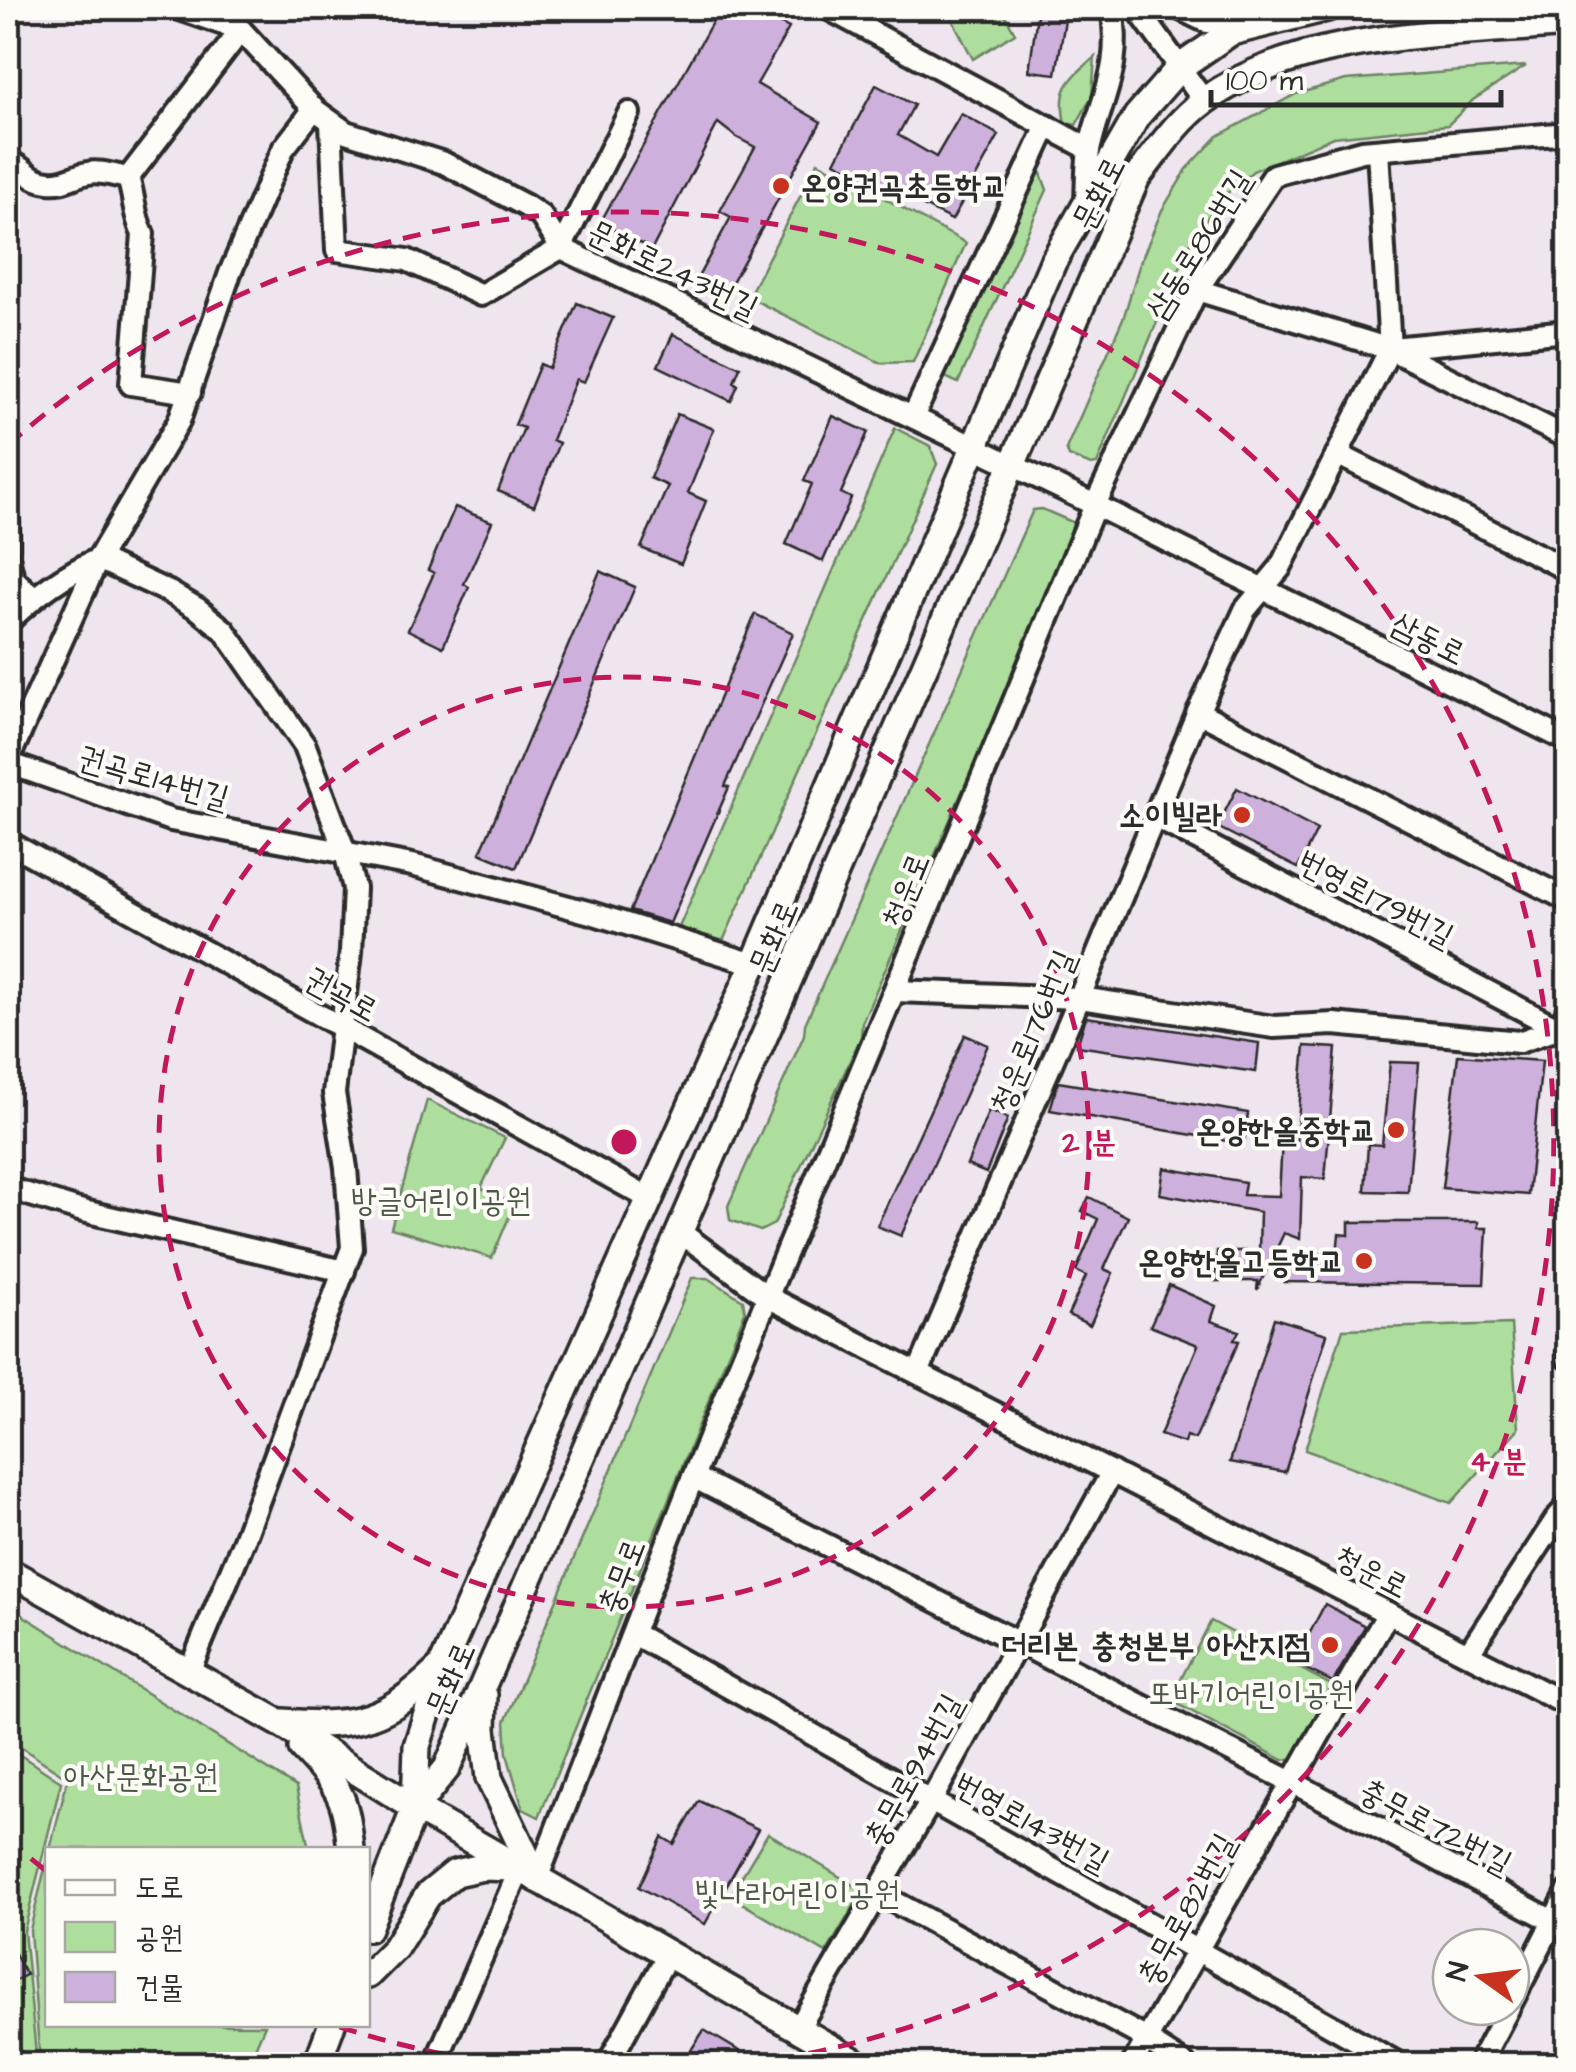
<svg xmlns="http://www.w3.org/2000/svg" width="1576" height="2072" font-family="'Architects Daughter','Poor Story',sans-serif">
<rect width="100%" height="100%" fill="#efe5ef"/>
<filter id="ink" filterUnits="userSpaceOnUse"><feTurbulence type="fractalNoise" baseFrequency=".01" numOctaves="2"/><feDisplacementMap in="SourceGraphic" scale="20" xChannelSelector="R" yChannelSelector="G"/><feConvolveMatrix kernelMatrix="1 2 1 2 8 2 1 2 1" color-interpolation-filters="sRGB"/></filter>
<g filter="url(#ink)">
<g fill="#aede9e" stroke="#6c8464" stroke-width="2.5">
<polygon points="957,8 1001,8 1015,33 973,59 949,13"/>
<path d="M1095,57L1092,96L1076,125L1065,123C1057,87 1070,79 1095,57Z"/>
<polygon points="1526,66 1473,100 1448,125 1333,137 1253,171 1219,200 1190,244 1097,464 1091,465 1069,456 1066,449 1124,316 1140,263 1162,210 1187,169 1218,136 1296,94 1346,80"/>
<polygon points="818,162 966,243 913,362 881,363 748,297"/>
<polygon points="1039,168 1047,190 958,383 943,376"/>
<polygon points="895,428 930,446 937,464 723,941 712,944 677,932"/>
<polygon points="1042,509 1072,522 1075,531 862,1023 861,1037 774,1224 760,1231 730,1220 728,1206 804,1035 805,1024 1033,510"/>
<polygon points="427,1100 505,1138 481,1188 514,1205 492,1258 391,1228"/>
<polygon points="692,1278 708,1278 743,1300 745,1312 539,1817 523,1809 507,1754 505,1722"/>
<polygon points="1511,1324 1518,1429 1451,1503 1305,1450 1343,1329"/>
<polygon points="8,1606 296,1787 309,1849 50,1849 68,1778 8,1739"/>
<polygon points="1211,1621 1333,1686 1294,1758 1283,1760 1170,1700"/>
<polygon points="8,1747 61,1782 24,1931 37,2064 8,2064"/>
<polygon points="768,1833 863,1891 826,1953 730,1896"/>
<polygon points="47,1860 48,2024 265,2025 248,2064 40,2064 30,1930"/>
</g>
<g fill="#ceb0dc" stroke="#2b2b2b" stroke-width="2.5">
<polygon points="720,8 750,8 789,28 757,84 821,122 727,291 698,277 731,217 720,211 755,147 736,137 718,123 652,249 600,223"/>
<polygon points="1038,8 1067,8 1056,74 1029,71"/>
<polygon points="876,85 914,105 898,135 936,157 961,114 999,135 952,220 835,162"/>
<polygon points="577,303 613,318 584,382 576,379 552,440 559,443 534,506 498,491 524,428 515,425 540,364 549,368"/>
<polygon points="673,334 740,367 734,382 738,385 731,401 658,366"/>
<polygon points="677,414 714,429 688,493 706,501 681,564 641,548 668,486 650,478"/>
<polygon points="833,416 868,432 841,493 851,498 823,561 786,544 812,484 804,481"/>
<polygon points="455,507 492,522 464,584 469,587 443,647 408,630 434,573 428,570"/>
<polygon points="600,571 635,587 516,868 480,853"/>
<polygon points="755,614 793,633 725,786 729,787 670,923 630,911"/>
<polygon points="1237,788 1317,830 1298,868 1217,827"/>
<polygon points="1086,1017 1259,1043 1256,1072 1077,1046"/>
<polygon points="965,1035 988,1045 901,1236 877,1226"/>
<polygon points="1305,1046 1336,1048 1325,1179 1302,1177 1300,1239 1284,1233 1257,1290 1258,1281 1215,1281 1217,1251 1259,1251 1260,1212 1160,1194 1164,1168 1245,1182 1243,1195 1279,1196 1282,1140 1296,1141"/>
<polygon points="1458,1055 1542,1061 1528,1195 1442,1188"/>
<polygon points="1390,1062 1419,1063 1408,1192 1365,1191 1368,1144 1382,1145"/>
<polygon points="1058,1082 1248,1113 1244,1144 1050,1110"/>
<polygon points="989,1110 1008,1118 986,1173 967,1165"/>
<polygon points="1089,1197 1128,1217 1104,1269 1113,1273 1090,1325 1068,1315 1086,1276 1076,1271 1098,1219 1082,1211"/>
<polygon points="1349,1222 1478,1222 1478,1228 1487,1228 1484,1284 1284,1282 1293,1253 1337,1254 1339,1234 1349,1235"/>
<polygon points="1169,1285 1216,1306 1211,1321 1239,1331 1234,1340 1239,1341 1195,1439 1186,1436 1184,1443 1160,1435 1198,1345 1150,1326"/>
<polygon points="1274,1318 1327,1334 1285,1472 1230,1462"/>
<polygon points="1325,1604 1365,1626 1333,1682 1294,1663"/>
<polygon points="699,1801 758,1829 705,1924 639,1887 662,1837 674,1844"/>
<polygon points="8,1940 26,1975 8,1984"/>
<polygon points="8,2026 28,2064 8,2064"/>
<polygon points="704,2030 761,2064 682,2064"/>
</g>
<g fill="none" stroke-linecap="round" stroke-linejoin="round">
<defs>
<g id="minor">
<polyline points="177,8 241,30 314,109 346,132 444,163 526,206 541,216 561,248 1095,505 1568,741"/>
<polyline points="827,8 1089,149"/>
<polyline points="1137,8 1204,101"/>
<polyline points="1178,8 1207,22 1250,20"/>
<polyline points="331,123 337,250 407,260 481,295 561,248"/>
<path d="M8,161C25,167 28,180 49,182C65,184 74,175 88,173C99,170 116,176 128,178C135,199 133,213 143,234L131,384L190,393"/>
<polyline points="128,178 241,30"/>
<path d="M1086,201C1087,183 1086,163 1090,146C1104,90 1122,68 1112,8"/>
<polyline points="561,248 629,113"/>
<polyline points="1197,290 1390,349 1568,438"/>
<polyline points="1392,348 1568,331"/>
<polyline points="913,417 1047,126"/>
<polyline points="1337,454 1568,570"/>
<polyline points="8,523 8,548"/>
<polyline points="8,557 13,578 32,597"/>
<path d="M8,622C35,595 63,575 98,559"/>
<polyline points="1198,712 1568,900"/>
<polyline points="8,760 98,559"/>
<polyline points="8,763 171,820 412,865 591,913 754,964"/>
<polyline points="1155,817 1565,1032"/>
<polyline points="8,842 648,1198"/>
<polyline points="895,991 1080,998 1274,1027 1334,1024 1519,1042 1559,1028"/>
<polyline points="1559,1028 1568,1010"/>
<polyline points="8,1188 79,1210 344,1271"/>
<polyline points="680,1232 768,1297 1568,1705"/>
<polyline points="1568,1354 1568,1358"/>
<polyline points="918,1373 1076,1006 1198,712 1245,610 1280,568 1390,349 1378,150"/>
<polyline points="693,1477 1292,1782 1568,1929"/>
<polyline points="634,1634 1399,2064"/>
<polyline points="1468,1654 1557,1518 1568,1506"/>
<polyline points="189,1672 244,1540 352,1248 346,1168 334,1093 351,952 354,888 345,852 305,746 224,630 198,609 169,592 98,559 179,421 230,273 283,149 314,109"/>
<polyline points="537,1879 693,1477 1095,505 1197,290 1274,175 1362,151 1568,133"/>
<polyline points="878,1893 1136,2033 1184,2064"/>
<polyline points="1511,2003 1568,1892"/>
<polyline points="798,2029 931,1801 1112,1472"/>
<polyline points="435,2064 520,1869"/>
<polyline points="608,2064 668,1954"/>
<polyline points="1133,2064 1388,1613"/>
<polyline points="1479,2064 1509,2007"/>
</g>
<g id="major">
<polyline points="8,1571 278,1722 415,1808 859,2064"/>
<polyline points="484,1695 483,1729 489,1778 537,1879"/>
<path d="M283,1722C357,1728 386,1720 440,1668"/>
<path d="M302,1748C340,1789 345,1793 351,1850"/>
<polyline points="415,1808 417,1746 442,1666 754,964 1053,262 1137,116 1180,67 1231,32 1327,8"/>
<path d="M368,1928L415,1808L447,1768L1137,177C1157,152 1176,122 1203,102C1298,31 1454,34 1568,24"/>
<polyline points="368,1975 395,1948 428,1895 455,1873 483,1867 513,1868"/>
<polyline points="317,2064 332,2024"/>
</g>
</defs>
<use href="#minor" stroke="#2b2b2b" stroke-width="28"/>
<use href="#major" stroke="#2b2b2b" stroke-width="32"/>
<use href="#minor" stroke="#fdfcf7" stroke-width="20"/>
<use href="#major" stroke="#fdfcf7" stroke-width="25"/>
</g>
</g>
<g fill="none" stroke="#c2185b" stroke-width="5" stroke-dasharray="18 12">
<circle cx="624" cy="1142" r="465"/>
<path d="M503 2064A930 930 0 0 1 337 2026M45 1870A930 930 0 0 1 8 1839M8 445A930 930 0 1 1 745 2064"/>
</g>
<g fill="#c8321e" stroke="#fdfcf7" stroke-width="4">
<circle cx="781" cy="186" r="10"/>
<circle cx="1242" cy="815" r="10"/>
<circle cx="1396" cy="1130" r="10"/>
<circle cx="1364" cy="1261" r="10"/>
<circle cx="1330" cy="1645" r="10"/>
</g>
<g text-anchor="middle" stroke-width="8" stroke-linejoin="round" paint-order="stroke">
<g font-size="32" font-weight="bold" fill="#2b2b2b" stroke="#fdfcf7" text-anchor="end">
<text x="801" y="197" text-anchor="start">온양권곡초등학교</text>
<text x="1222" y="826">소이빌라</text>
<text x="1376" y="1141">온양한올중학교</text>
<text x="1344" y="1272">온양한올고등학교</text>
<text x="1310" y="1656">더리본 충청본부 아산지점</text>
</g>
<g font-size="32" fill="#2b2b2b" stroke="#fdfcf7">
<text transform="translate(1098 193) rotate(-63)" y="11">문화로</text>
<text transform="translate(1198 244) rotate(-58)" y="11">삼동로86번길</text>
<text transform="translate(673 269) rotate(26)" y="11">문화로243번길</text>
<text transform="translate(1429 638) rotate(27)" y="11">삼동로</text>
<text transform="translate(154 777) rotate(16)" y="11">권곡로14번길</text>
<text transform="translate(905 890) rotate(-68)" y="11">청운로</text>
<text transform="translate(1376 898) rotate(28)" y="11">번영로179번길</text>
<text transform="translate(773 937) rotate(-67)" y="11">문화로</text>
<text transform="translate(342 994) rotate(29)" y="11">권곡로</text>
<text transform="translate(1032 1031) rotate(-67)" y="11">청운로176번길</text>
<text transform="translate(1372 1571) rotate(27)" y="11">청운로</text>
<text transform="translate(621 1576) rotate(-69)" y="11">충무로</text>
<text transform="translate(450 1679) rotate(-67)" y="11">문화로</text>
<text transform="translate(913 1770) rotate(-61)" y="11">충무로94번길</text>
<text transform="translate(1032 1822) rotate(29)" y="11">번영로143번길</text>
<text transform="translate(1436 1826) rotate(28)" y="11">충무로72번길</text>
<text transform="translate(1186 1909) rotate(-61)" y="11">충무로82번길</text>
</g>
<g font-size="32" fill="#4c5848" stroke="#fdfcf7">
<text x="441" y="1211">방글어린이공원</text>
<text x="1251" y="1704">또바기어린이공원</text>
<text x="141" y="1787">아산문화공원</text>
<text x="797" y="1904">빛나라어린이공원</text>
</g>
</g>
<circle cx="624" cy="1142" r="15" fill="#c2185b" stroke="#fdfcf7" stroke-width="5"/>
<g font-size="30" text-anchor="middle" font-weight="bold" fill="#c2185b" stroke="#fdfcf7" stroke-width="8" stroke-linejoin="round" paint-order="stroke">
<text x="1089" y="1152">2 분</text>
<text x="1498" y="1471">4 분</text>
</g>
<rect width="1576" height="2072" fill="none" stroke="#fdfcf7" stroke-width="40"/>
<rect x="20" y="20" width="1536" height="2032" fill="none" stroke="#2b2b2b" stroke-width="4" filter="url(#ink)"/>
<rect x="45" y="1847" width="325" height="180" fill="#fdfcf7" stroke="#a9a8a5" stroke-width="2.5"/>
<rect x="65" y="1880" width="50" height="15" fill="#fdfcf7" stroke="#a9a8a5" stroke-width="2.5"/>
<text x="135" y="1897" font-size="30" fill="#2b2b2b">도로</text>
<rect x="65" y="1922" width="50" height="30" fill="#aede9e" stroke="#a9a8a5" stroke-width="2.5"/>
<text x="135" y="1947" font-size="30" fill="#2b2b2b">공원</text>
<rect x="65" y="1972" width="50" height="30" fill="#ceb0dc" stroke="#a9a8a5" stroke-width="2.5"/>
<text x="135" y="1997" font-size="30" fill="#2b2b2b">건물</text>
<g transform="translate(1481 1977) rotate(284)"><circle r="48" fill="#fdfcf7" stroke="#a9a8a5" stroke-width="2.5"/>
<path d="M0-8L18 38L0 25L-18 38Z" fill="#c8321e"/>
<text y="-15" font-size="28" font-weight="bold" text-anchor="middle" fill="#2b2b2b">N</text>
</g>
<path d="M1211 90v15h290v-15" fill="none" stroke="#2b2b2b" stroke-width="5"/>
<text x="1226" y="90" font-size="30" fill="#2b2b2b" stroke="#fdfcf7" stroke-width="8" paint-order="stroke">100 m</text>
</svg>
